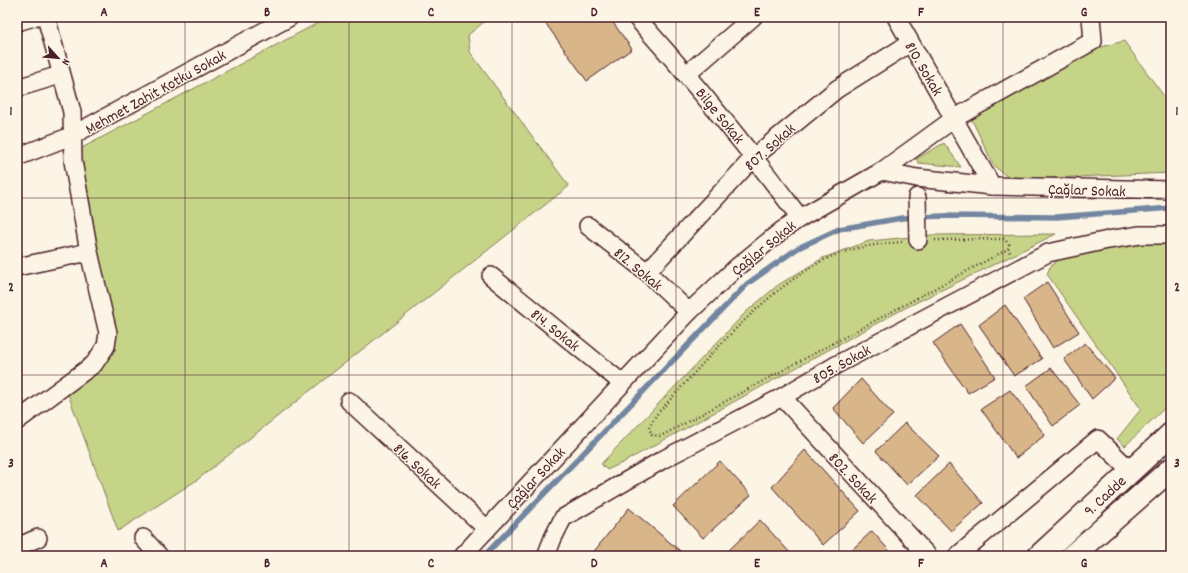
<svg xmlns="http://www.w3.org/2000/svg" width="1188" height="573" font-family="Dekko,sans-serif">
<rect width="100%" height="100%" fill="#fcf5e5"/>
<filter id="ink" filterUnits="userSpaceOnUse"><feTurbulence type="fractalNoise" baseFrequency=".025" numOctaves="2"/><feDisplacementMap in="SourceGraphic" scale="8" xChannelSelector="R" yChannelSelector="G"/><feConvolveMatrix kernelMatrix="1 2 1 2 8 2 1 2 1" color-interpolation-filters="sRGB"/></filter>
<g filter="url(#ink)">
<g fill="#c6d488" stroke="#887a5a">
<polygon points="329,17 490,17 468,35 470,52 569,186 197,480 118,531 67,391 115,343 80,149"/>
<polygon points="1124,41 1171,106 1171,173 1026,179 1009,178 994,166 971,118 1090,50"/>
<polygon points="944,143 961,167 919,163 916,159"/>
<polygon points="1056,234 905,308 624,462 607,470 601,464 746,312 778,285 823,258 869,241 931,235"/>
<polygon points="1171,240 1171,402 1125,446 1117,439 1141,409 1047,274 1050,267 1064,255 1117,244"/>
</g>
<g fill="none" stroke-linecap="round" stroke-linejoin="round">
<polyline stroke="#7386a1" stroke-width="5.5" points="484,556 747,284 798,248 839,229 902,218 941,216 1057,217 1171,208"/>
</g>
<g fill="#d8b68a" stroke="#4a1f2b">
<polygon points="541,17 609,17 632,49 587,81"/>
<polygon points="1047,282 1079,332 1053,348 1023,299"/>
<polygon points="1005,305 1042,359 1014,376 979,325"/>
<polygon points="960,324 995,377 968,393 933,343"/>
<polygon points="1085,343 1115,378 1092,399 1064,359"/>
<polygon points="1051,368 1080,405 1053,426 1026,386"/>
<polygon points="861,379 893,415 863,443 833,408"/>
<polygon points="1010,390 1045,435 1016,458 981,409"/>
<polygon points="905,423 939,456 907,485 876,451"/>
<polygon points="805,450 860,511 823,545 772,487"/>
<polygon points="720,461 751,495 703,538 673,506"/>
<polygon points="949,464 983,503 951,531 917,495"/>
<polygon points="629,508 686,556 592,556 591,555"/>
<polygon points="760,520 793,556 729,556 726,553"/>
<polygon points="872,531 894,556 845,556"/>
</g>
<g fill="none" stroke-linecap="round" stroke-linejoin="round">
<defs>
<g id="minor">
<path d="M636,17C694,82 748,148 800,218"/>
<polyline points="896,17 992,186"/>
<polyline points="17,22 34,17"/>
<polyline points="687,74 753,17"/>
<polyline points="17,88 60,75"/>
<polyline points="17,157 71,136 290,17"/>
<polyline points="882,171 955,118 1093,41 1091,17"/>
<polyline points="917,197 918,240"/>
<polyline points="588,226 647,272 689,312"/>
<polyline points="17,267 89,252"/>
<polyline points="647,272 754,157 837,89 910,43"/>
<polyline points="491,276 622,383"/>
<polyline points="782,397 928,556"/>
<polyline points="349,401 487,529"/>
<polyline points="17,421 94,364 106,346 108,333 89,252 73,161 72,112 46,17"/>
<polyline points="143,538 159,556"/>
<polyline points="17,547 38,538"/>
<polyline points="462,556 689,312 737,267 781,231 800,218 882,171 917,178 992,186 1171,190"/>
<polyline points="546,556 553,538 563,518 662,460 782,397 836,365 1048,253 1108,240 1140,235 1171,235"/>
<polyline points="957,556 1098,439 1130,470"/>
</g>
<g id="secondary">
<polyline points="1039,556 1171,434"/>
<polyline points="1072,556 1171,469"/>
</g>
</defs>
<use href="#minor" stroke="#4a1f2b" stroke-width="20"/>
<use href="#secondary" stroke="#4a1f2b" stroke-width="25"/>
<g stroke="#4a1f2b" stroke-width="2.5" stroke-dasharray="1 3" stroke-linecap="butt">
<polyline points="935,240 1004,239 1009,244 1008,249 1011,254"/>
<path d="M902,242C875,244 847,248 822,261C759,295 705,362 656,415L649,428L652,435L661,436L1008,249"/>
</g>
<use href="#minor" stroke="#fcf5e5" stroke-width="17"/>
<use href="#secondary" stroke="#fcf5e5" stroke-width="22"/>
</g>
</g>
<path fill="none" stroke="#4a1f2b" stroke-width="1" stroke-opacity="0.55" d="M185,17V556M349,17V556M512,17V556M676,17V556M839,17V556M1003,17V556M17,198H1171M17,375H1171"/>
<g text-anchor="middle" stroke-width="3" stroke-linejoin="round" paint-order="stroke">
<g font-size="16" fill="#4a1f2b" stroke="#fcf5e5">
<text transform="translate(925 68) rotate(60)" y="6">810. Sokak</text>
<text transform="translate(155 91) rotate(-29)" y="6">Mehmet Zahit Kotku Sokak</text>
<text transform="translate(721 115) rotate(51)" y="6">Bilge Sokak</text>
<text transform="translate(769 146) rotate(-42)" y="6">807. Sokak</text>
<text transform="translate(1087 189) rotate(2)" y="6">Çağlar Sokak</text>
<text transform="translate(763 247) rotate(-39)" y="6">Çağlar Sokak</text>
<text transform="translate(639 268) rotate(40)" y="6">812. Sokak</text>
<text transform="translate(556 329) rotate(39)" y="6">814. Sokak</text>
<text transform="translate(841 363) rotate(-29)" y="6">805. Sokak</text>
<text transform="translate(418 465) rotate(43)" y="6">816. Sokak</text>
<text transform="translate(535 477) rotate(-47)" y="6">Çağlar Sokak</text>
<text transform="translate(854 477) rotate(47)" y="6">802. Sokak</text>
<text transform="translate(1104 495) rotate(-43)" y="6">9. Cadde</text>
</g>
</g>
<rect width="1188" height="573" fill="none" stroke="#fcf5e5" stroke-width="44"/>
<g transform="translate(58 58) rotate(117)" stroke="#fcf5e5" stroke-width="3" paint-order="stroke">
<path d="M0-3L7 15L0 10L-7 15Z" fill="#4a1f2b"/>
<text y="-6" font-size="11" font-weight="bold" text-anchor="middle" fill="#4a1f2b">N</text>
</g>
<rect x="22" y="22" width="1144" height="529" fill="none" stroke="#4a1f2b" stroke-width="1.5"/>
<g font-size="13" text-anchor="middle" font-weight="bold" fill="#4a1f2b">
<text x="104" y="16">A</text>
<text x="267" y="16">B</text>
<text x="431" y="16">C</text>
<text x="594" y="16">D</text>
<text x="757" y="16">E</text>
<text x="921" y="16">F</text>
<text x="1084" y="16">G</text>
<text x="11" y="115">1</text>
<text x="1177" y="115">1</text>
<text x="11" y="291">2</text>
<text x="1177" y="291">2</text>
<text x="11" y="467">3</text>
<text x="1177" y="467">3</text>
<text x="104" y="567">A</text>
<text x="267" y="567">B</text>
<text x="431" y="567">C</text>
<text x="594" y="567">D</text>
<text x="757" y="567">E</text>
<text x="921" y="567">F</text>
<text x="1084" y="567">G</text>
</g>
</svg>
